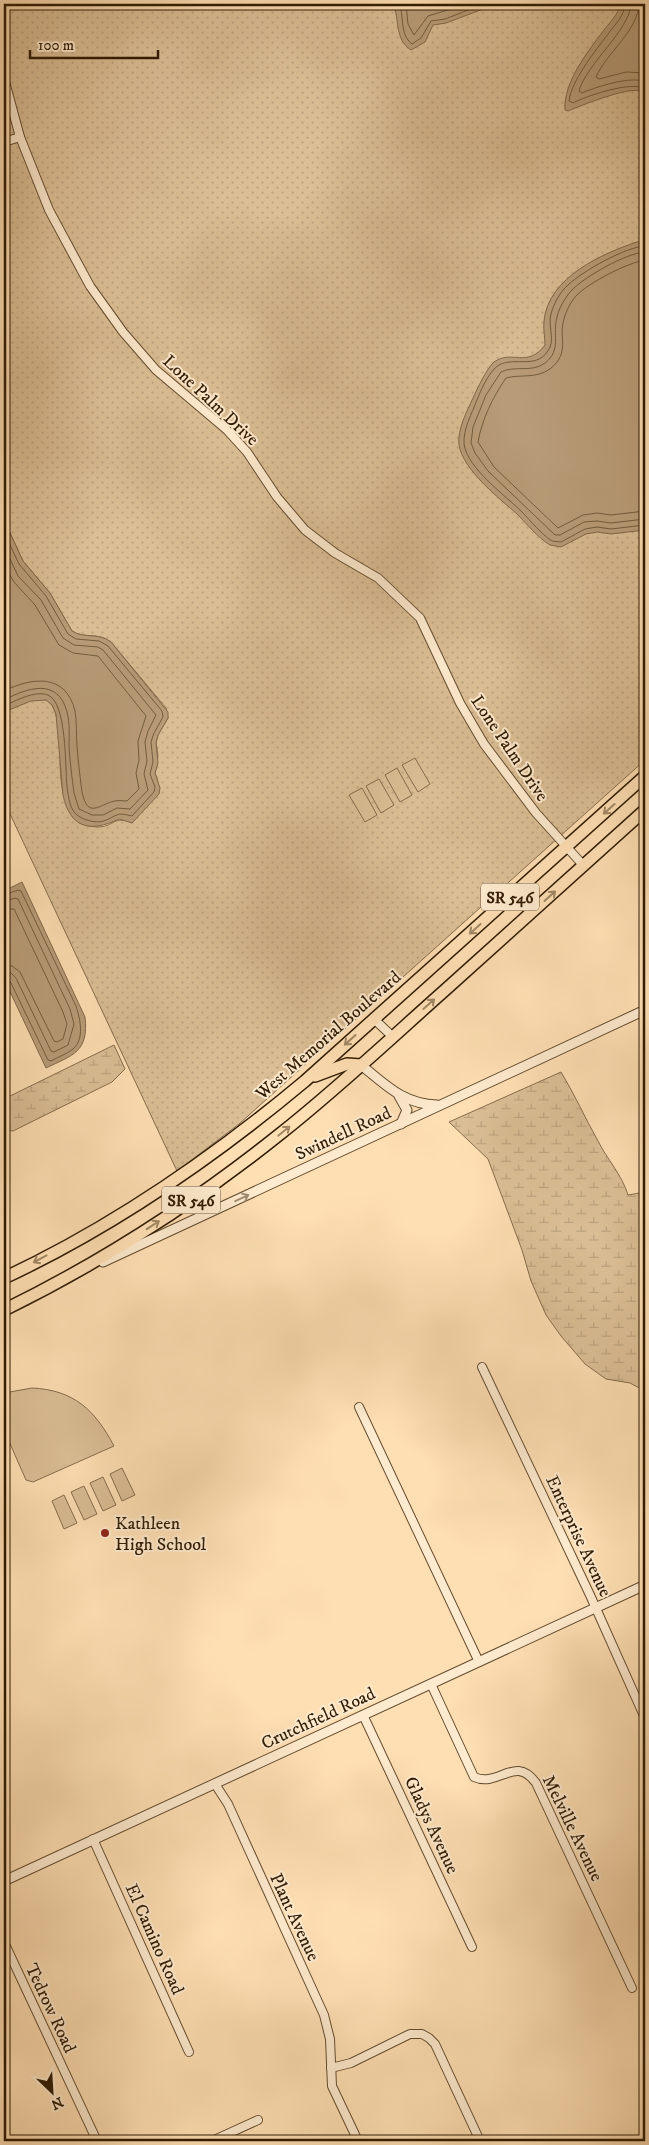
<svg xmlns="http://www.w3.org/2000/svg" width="649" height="2145" font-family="'IM FELL DW Pica',serif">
<defs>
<pattern id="grass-dots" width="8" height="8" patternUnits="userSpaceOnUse" patternTransform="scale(1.25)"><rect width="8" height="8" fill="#dbbe95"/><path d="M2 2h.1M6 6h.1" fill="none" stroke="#bca37f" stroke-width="1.8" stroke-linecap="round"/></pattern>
<pattern id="wetland-marsh" width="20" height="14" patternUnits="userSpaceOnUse" patternTransform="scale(1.25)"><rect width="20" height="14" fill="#dbbe95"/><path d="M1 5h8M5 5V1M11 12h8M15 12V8" fill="none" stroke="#bca37f"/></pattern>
</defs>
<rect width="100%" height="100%" fill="#fedfb3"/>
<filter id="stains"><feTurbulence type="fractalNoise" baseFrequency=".004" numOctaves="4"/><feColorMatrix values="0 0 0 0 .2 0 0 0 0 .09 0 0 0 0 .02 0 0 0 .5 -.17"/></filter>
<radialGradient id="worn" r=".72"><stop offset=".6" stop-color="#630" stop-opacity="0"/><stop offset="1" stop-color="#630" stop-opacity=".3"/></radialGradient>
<path fill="url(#grass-dots)" stroke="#866c4c" d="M4,4H645V760L239,1124L177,1171L4,801V712C14,707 36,694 48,701C65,712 56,775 64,795C67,805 74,814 79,823C88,826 99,829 108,825C116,821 118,819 128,821L158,782L155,773L158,755L156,743L158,735L168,718L166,708L111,642C98,632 84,639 72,631L50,593L23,561L4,520Z"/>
<g fill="url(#wetland-marsh)" stroke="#866c4c">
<polygon points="114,1045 125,1069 112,1082 13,1131 4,1130 4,1099"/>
<path d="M561,1072C575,1095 585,1118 598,1141C607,1159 622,1175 628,1195L645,1192V1391L630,1383L606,1379L585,1364L561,1336L546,1315L531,1281L522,1250L488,1159L449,1122Z"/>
</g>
<g fill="#dbbe95" stroke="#866c4c">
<polygon points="415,758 430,784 418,792 402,765"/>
<polygon points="397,768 412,795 400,802 385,775"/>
<polygon points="379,779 394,805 381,813 366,786"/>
<polygon points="362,788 377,815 365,822 349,795"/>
<path d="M32,1388C74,1390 95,1410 114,1446L33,1482L26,1480L4,1430V1393Z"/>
<polygon points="122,1468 135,1495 122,1501 110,1474"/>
<polygon points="103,1477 116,1505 103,1511 90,1483"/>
<polygon points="84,1486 97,1514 84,1520 71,1492"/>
<polygon points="64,1495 77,1523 64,1529 52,1501"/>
</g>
<g fill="#b89c77" stroke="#826849">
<path d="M393,4H509L483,9L446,23L433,25L425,42L411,50C394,39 400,19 393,4Z"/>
<path d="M620,4H645V96C643,94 641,92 639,91C627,87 580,106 568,111L565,110C563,83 588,51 604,30C611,21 618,15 620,4Z"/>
<path d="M640,241H645V530L611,534L597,532L586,534L561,547L550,545C537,537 528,525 517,514C499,498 463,470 459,445C457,430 467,411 473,398C477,389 487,368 494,362C512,349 527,369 545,345C545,337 543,329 544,321C548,277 603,253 640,241Z"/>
<path d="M4,520L23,561L50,593L72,631C84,639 98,632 111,642L168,712V718L158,735L156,743L158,763L155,773L160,788L159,794L132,823L119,819C90,833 70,828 63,795L56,714L52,705L46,700L31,701L4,712Z"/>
<path d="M22,882L85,1017C89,1052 73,1055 46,1068L4,979V891Z"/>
</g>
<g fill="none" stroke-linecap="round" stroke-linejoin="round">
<g stroke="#745c3d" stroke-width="1">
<path d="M399,4C405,17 399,34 412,44L421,38L431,21L445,19L484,4"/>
<polyline points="406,4 408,24 414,35 428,16 467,4"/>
<path d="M625,4C624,17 616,23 608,34C596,50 571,81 569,101L573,103C586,96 633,80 645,89"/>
<path d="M631,4C630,30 587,63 579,91L582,93C596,87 632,75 645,82"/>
<path d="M639,4C638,31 607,52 596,77L599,79L626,72L645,73"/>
<path d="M645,246C625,247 583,271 568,285C560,292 554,303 551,314C548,324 554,338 550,347C539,371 516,356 499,365C489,371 481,390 477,400C472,413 463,429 464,444C467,468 506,496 522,512C532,522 540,533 552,541L561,542L585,529L597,527L611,529L645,525"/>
<path d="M645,252C626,253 584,277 571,291C565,298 559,308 557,317C552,334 562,350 545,363C532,373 515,365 501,372L486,395L473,427L471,443L475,453L488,471L555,535H560L584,522L597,521L611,523L645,519"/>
<path d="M645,260C627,263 590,282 577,295C571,301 566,311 564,319C558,338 571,352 550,369C536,379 520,374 506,378C493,397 482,419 478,442L494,467L558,528L583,515L597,513L611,515L645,511"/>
<path d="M4,532L19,564L46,596L68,634L76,639L99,641L108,646L162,711L163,717L154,733L151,742L153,762L150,774L155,787L154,792L132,816C127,815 121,813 117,815C113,816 110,819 106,820C99,824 87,821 80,817C69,811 69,798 67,787C65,766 67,703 48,695C35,690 15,701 4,706"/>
<path d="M4,546L18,576L41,600L63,638L74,645L98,647L103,650L156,715L148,731L145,742L147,761L144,774L148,790L130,809L117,808L103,815H92L79,809L74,793C72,778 70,762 69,747C69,735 70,723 67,712C58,677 27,688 4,700"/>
<path d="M4,565L14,582L35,605L59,645L73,653L98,656L146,716L138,741L139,760L136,773L139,789L127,801C123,801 119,800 115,801C99,804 88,820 82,792C80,776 78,761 77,746C76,734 77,723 75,711C66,673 32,677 4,691"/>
<path d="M4,895L18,890L21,891L76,1006C80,1018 85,1039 73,1049C67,1054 58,1057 51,1061L48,1060L10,981L4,978"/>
<polyline points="4,902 15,898 18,899 70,1009 74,1024 68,1045 54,1052 51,1051 16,978 11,973 4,972"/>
<polyline points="4,909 14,909 63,1012 67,1024 63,1039 57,1042 54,1041 20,972 12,966 4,964"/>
</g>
<defs>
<g id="minor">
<polyline points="4,78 20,137 49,210 90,286 123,332 156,370 227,430 247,452 277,497 305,530 335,553 378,578 420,618 460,703 484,744 536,813 583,865"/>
<polyline points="4,142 20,137"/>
<polyline points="374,1019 393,1037"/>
<polyline points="482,1367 590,1595 645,1718"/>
<polyline points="359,1407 479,1662"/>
<path d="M431,1684L474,1777C499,1788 515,1754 536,1783L632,1988"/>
<polyline points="363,1715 472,1947"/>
<polyline points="215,1784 228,1804 324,2015 330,2039 332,2086 358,2141"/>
<polyline points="93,1839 189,2052"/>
<polyline points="4,1942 97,2141"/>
<polyline points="331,2068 351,2063 410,2034 422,2034 429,2038 435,2044 480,2141"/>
<polyline points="212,2141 258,2120"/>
</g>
<g id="tertiary">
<path d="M361,1065C386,1085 403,1104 437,1105"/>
<polyline points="399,1096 407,1110 401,1124"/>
<polyline points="103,1262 645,1010"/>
<polyline points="4,1881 645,1585"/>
</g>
<g id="primary">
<polyline points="315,1076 347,1064 361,1065"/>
<path d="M4,1278C113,1227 213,1158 305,1081L645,776"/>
<path d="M4,1310C102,1262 195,1202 280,1134C337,1089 390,1039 444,991C511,930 578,870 645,810"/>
</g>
</defs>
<use href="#minor" stroke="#644c2f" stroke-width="10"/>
<use href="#tertiary" stroke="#644c2f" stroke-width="11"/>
<use href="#primary" stroke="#301b03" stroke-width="14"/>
<use href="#minor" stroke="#feeace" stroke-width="8"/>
<use href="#tertiary" stroke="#feeace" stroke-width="9"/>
<use href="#primary" stroke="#fedfb3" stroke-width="11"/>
</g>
<defs><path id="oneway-shaft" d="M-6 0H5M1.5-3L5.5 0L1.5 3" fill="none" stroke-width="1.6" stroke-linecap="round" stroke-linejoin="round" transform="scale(1.25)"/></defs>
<g stroke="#a18764">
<use href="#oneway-shaft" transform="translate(609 809) rotate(138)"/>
<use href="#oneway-shaft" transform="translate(550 896) rotate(-42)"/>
<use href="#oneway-shaft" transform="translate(475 929) rotate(138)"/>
<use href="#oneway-shaft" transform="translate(429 1004) rotate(-42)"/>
<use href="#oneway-shaft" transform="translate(350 1040) rotate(138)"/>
<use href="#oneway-shaft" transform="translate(284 1131) rotate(-39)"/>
<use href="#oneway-shaft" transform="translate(153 1225) rotate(-33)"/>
<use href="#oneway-shaft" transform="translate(40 1259) rotate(152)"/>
</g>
<use stroke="#a18d73" href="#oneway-shaft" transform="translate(242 1198) rotate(-25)"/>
<circle fill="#8f2418" stroke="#feeace" stroke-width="2" cx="105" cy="1533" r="5"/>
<g text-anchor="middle" stroke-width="4" stroke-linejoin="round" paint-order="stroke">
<g fill="#feeace" stroke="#6e5940" stroke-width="1">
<rect x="481" y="883.5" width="58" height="27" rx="4"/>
<rect x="162" y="1186.5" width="58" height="27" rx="4"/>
</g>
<g font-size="16" font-weight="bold" fill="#301b03">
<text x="510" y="903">SR 546</text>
<text x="191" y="1206">SR 546</text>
</g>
<g font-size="18" fill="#301b03" stroke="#feeace">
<text transform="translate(211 400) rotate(43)" y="6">Lone Palm Drive</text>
<text transform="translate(510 748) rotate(56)" y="6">Lone Palm Drive</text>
<text transform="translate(328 1035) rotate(-41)" y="6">West Memorial Boulevard</text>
<text transform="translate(343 1133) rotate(-25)" y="6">Swindell Road</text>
<text transform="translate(579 1536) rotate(65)" y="6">Enterprise Avenue</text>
<text transform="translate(318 1718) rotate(-25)" y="6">Crutchfield Road</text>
<text transform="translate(432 1825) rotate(65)" y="6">Gladys Avenue</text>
<text transform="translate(573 1828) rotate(64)" y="6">Melville Avenue</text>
<text transform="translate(295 1917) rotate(65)" y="6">Plant Avenue</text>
<text transform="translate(155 1939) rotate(66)" y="6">El Camino Road</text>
<text transform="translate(51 2008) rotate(65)" y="6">Tedrow Road</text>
</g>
<g font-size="18" fill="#301b03" stroke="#feeace" text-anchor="start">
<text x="115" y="1529">Kathleen<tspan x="115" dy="21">High School</tspan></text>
</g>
</g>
<rect width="649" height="2145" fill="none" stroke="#fedfb3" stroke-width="20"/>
<rect x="5" y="5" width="639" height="2135" fill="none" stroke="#301b03" stroke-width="2.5"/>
<rect x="10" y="10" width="629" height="2125" fill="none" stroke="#301b03"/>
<g transform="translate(52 2092) rotate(155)" stroke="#feeace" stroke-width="4" paint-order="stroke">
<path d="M0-4L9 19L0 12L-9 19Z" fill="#301b03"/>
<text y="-8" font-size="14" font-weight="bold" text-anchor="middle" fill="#301b03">N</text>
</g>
<path d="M30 50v8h128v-8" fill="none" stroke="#301b03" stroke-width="2.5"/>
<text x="38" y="50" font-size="15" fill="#301b03" stroke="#feeace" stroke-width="4" paint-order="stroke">100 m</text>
<rect width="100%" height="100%" filter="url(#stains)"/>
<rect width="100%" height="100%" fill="url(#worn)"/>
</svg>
